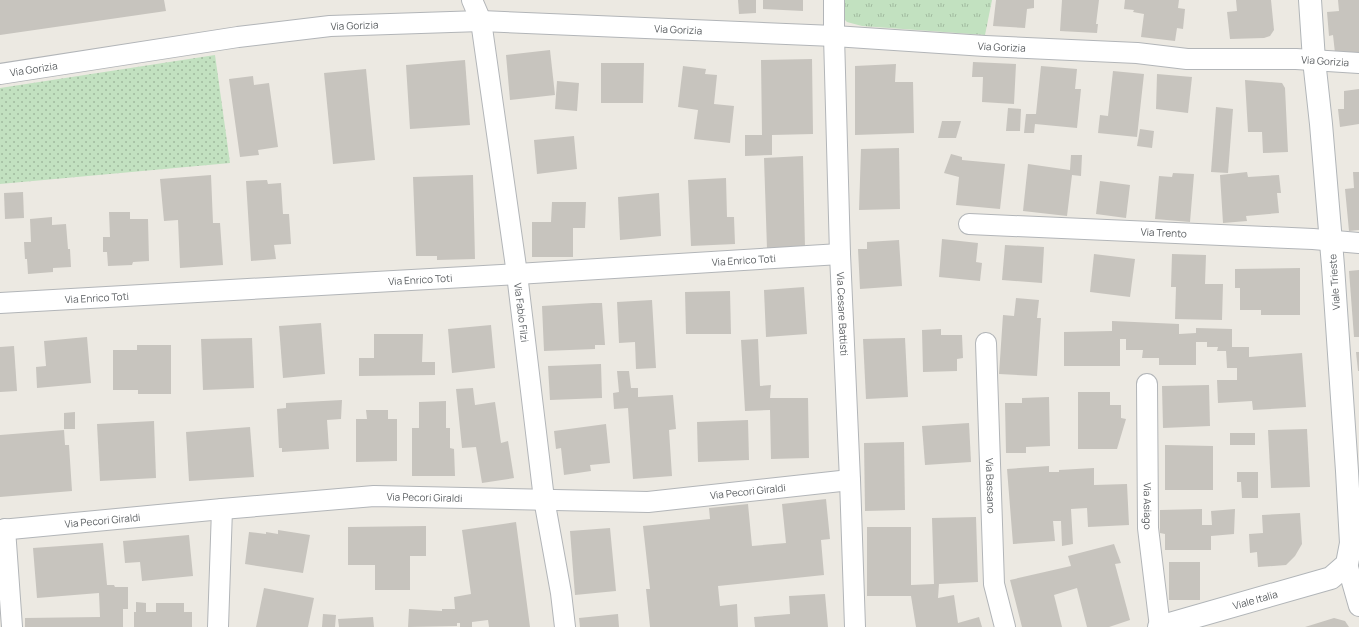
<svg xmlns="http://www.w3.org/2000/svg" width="1359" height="627" font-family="Manrope,sans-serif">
<defs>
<pattern id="grass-dots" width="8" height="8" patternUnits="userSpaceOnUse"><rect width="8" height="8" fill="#c2e1c0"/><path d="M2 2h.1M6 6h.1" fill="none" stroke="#a1ba9f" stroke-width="1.8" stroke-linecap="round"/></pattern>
<pattern id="park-tufts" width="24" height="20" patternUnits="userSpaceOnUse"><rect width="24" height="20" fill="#c2e1c0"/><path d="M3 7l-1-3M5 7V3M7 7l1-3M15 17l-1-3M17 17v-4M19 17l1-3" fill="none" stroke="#a1ba9f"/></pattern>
</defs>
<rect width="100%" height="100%" fill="#ece9e2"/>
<polygon fill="url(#grass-dots)" points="215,55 230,163 0,184 0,88"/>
<polygon fill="url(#park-tufts)" points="842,0 992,0 985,35 862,26 847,22 841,16"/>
<g fill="#c7c4be">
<polygon points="0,0 164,0 166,11 0,35"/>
<polygon points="738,0 756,0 756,13 739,14"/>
<polygon points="763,0 803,0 803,11 763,9"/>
<polygon points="996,0 1034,0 1034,8 1027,9 1025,28 993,26"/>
<polygon points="1062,0 1099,0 1096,24 1098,24 1097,33 1060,31"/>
<polygon points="1125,0 1179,0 1178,8 1185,9 1183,29 1177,28 1175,41 1141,37 1144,14 1133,12 1134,10 1124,9"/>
<polygon points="1236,0 1271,0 1274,30 1270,36 1264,38 1230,39 1227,12 1237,11"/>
<polygon points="1338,0 1359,0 1359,52 1335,53 1333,35 1329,36 1327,12 1339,11"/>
<polygon points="550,50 555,95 510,100 506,55"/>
<polygon points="812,59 813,134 772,135 772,155 745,156 745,135 762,135 761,60"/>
<polygon points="465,60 470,125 410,129 406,65"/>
<polygon points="973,62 1016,64 1014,104 982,102 983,77 972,77"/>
<polygon points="601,63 644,63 643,103 601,103"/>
<polygon points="896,64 895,82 913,82 914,133 855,135 855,66"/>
<polygon points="683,66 706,69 705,74 717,75 714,104 734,106 730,143 694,139 698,110 678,107"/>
<polygon points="1041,66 1077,69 1075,89 1081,89 1077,128 1035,124 1034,133 1024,133 1026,114 1036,114"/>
<polygon points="366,69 375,160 333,164 324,73"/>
<polygon points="1113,71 1144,74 1137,137 1098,133 1100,115 1108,116"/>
<polygon points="1157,74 1192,77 1188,113 1156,109"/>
<polygon points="253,76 254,85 269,83 278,147 258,150 259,155 240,157 229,79"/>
<polygon points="1245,80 1282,83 1285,88 1288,152 1263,153 1262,132 1248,132"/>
<polygon points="557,81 579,83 577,111 555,109"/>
<polygon points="1359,89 1359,124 1340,127 1338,109 1344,109 1344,91"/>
<polygon points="1216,107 1233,109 1228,173 1211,172"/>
<polygon points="1008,108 1021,109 1020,131 1006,131"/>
<polygon points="942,121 961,121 956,138 938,138"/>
<polygon points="1140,129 1154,131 1152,148 1137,146"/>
<polygon points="574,136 577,169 537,174 534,140"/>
<polygon points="899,148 900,209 859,210 861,149"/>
<polygon points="951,154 962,157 962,160 1005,164 1000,209 956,205 959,177 944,173"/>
<polygon points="1071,155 1082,155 1081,176 1072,175 1067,216 1023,211 1028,164 1070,170"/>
<polygon points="803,156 805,248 767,249 764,158"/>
<polygon points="1247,172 1248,177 1279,175 1281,193 1277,193 1279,213 1246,216 1247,221 1223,223 1220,175"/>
<polygon points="1353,172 1359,172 1359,230 1349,231 1345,189 1354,188"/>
<polygon points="1173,173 1194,174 1190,222 1155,219 1159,176 1172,177"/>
<polygon points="211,175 213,223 220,223 223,265 180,268 178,220 164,221 160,179"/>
<polygon points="473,175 475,259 437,260 437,256 416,256 413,177"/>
<polygon points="726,178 727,217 734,217 735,244 691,246 688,180"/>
<polygon points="267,180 268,184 281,183 283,214 289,214 291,244 274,245 276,259 251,261 246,181"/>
<polygon points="1100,181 1130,185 1126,218 1096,214"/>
<polygon points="23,192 24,218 5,219 4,193"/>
<polygon points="659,193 661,236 620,240 618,197"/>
<polygon points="552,202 586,202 585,228 573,228 573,257 532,257 532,222 551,222"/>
<polygon points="109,212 130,212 130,219 148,219 149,261 133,262 132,265 108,266 107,252 103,252 103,237 110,237"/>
<polygon points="52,217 52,225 66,224 68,249 70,249 71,267 53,268 53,272 28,274 27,259 25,259 24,242 31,242 30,219"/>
<polygon points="942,239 978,243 976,262 982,263 980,281 939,277"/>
<polygon points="899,240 902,286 860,289 858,249 867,249 867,242"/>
<polygon points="1005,245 1044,247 1042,283 1002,280"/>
<polygon points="1094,254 1135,259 1130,297 1090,292"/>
<polygon points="1172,254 1206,255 1205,284 1223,284 1222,320 1175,319 1176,287 1171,287"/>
<polygon points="1300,268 1300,315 1261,315 1261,310 1240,310 1240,288 1235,288 1235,269"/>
<polygon points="1359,270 1359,337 1354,337 1349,271"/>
<polygon points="804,287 807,334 766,337 764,290"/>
<polygon points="730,291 731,334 686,334 685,292"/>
<polygon points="1016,298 1039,300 1037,318 1041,318 1037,376 999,374 1003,315 1014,316"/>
<polygon points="652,300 656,368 636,369 635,342 619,343 617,302"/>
<polygon points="593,303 602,303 605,345 595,345 595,349 544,351 542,306"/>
<polygon points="1112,321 1179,324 1179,334 1196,333 1196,328 1232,329 1232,347 1249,347 1249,357 1302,353 1306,407 1253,410 1252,401 1218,403 1217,380 1237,380 1237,368 1227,368 1226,351 1217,351 1218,347 1207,347 1207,342 1196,342 1196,365 1159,365 1159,358 1142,358 1143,350 1126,350 1126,339 1120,339 1120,366 1064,366 1064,332 1112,331"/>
<polygon points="321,323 325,374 283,378 279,326"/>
<polygon points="491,325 495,368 452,373 448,329"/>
<polygon points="941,329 941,335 962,335 963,358 957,359 957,371 923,372 922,330"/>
<polygon points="374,334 423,334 422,362 435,362 435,375 359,376 359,358 374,358"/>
<polygon points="87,337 91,383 37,388 36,367 46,366 44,341"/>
<polygon points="252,338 254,388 203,390 201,339"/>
<polygon points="905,338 908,397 866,399 863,339"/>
<polygon points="758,339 760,386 771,385 770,398 808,398 809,458 771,459 770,410 745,411 741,340"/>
<polygon points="137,345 171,345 171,394 138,394 138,390 113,390 113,350 137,350"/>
<polygon points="14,346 17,391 0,392 0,347"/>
<polygon points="1356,352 1359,352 1359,371 1358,371"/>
<polygon points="601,364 602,398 550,400 548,366"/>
<polygon points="617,371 629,371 631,388 638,388 638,397 673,395 676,429 669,430 672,476 633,479 628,408 614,409 613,393 619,392"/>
<polygon points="1209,385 1210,426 1163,428 1162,386"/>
<polygon points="473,388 475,405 495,402 501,443 508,441 514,478 482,483 476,447 462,448 456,389"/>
<polygon points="1078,392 1110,392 1110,405 1121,405 1121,418 1126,419 1117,449 1078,449"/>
<polygon points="1049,397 1050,446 1026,447 1026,453 1006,453 1005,403 1022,403 1022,398"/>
<polygon points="342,400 341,419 327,420 329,449 282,452 282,448 279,448 277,409 286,408 286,403"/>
<polygon points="446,401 446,428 450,428 450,448 454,449 455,476 412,476 412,428 419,428 419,402"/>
<polygon points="366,410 388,410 388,419 397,419 397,461 356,462 356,419 367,419"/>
<polygon points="75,412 75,429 64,429 64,413"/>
<polygon points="748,420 749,460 698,462 697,422"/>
<polygon points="154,421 156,478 100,481 97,424"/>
<polygon points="969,423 971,462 925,465 922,426"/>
<polygon points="606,424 610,463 590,465 591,471 564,475 561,448 556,449 554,431"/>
<polygon points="250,427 254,477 189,481 186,432"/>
<polygon points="1307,429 1310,487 1271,488 1268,430"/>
<polygon points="64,430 65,445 69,445 72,491 0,497 0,435"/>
<rect x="1230" y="433" width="25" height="12"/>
<polygon points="904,442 905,510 865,511 864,443"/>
<polygon points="1165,445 1213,446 1213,490 1165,490"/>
<polygon points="1049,466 1049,472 1059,472 1059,470 1094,468 1094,485 1127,484 1129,525 1088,527 1087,508 1071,509 1073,544 1062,546 1061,521 1053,521 1055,541 1013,544 1007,469"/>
<polygon points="1237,472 1258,472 1258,498 1242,498 1241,482 1237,482"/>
<polygon points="826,499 830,539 821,540 824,575 718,586 720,606 737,604 738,627 650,627 646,589 650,589 643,526 710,519 709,508 748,504 752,546 786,543 782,504"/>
<polygon points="1202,509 1202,525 1212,525 1211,511 1235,509 1234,534 1211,536 1211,550 1165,550 1165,534 1160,533 1160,510"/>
<polygon points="1300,513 1302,544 1295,556 1286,565 1258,567 1257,552 1250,553 1249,534 1263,533 1262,515"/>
<polygon points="976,517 978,582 939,584 938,598 954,595 958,623 979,617 982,627 916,627 911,596 867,596 867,527 911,527 911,585 934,584 932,518"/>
<polygon points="516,522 530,627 489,627 488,620 472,622 472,627 460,627 460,623 457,623 457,626 408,627 409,609 442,611 442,609 455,609 454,597 471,594 462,530"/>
<polygon points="426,526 426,556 410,556 410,590 375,590 375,565 348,565 348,527"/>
<polygon points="610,528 616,591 575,595 570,531"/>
<polygon points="278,530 310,535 303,573 245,564 249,532 266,534 266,532 278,534"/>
<polygon points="189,535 193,576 142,581 140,562 125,563 123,541"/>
<polygon points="103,543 107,585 114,585 115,587 128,587 128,609 123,609 123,627 25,627 25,618 100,617 99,593 37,598 33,548"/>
<polygon points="1114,544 1121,563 1115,564 1130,620 1109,627 1087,627 1077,588 1054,595 1062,627 1022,627 1010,580 1071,566 1068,556"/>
<rect x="1169" y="562" width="31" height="38"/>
<polygon points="264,588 314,598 308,627 256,627"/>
<polygon points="825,594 828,627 755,627 754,617 790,614 789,596"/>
<polygon points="136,602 146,603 146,612 156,612 156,603 184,603 184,612 192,612 192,627 134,627 134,612 136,612"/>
<polygon points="323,614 336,615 335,627 322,627"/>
<polygon points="618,614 619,627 580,627 579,618"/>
<polygon points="373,617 374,627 339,627 338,619"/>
<polygon points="1334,618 1345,621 1349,627 1305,627"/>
</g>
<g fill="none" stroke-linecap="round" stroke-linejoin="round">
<defs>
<g id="minor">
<path id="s1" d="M472,0L481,21L517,274L544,499L561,593L565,627"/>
<path id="s2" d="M834,0V36L840,254L850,480L855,627"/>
<path id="s3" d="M0,74L238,37L330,26L481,21L834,36L985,46L1137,53L1187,59H1296L1359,63"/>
<path id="s4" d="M969,224L1313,239L1359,243"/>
<path id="s5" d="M0,303L517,274L840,254"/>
<path id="s6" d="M986,343L994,584L1005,627"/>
<path id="s7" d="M1147,384L1148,528L1160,627"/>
<polyline points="5,529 12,627"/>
<path id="s8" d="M0,530L222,509L374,496L648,502L850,480"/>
<polyline points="1347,564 1359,606"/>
<polyline points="218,627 222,509"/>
</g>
<g id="secondary">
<path id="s9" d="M1159,627L1331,578L1347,564L1351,543L1347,471L1333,266L1321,124L1314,60L1310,0"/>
</g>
</defs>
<use href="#minor" stroke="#b2b5b8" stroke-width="22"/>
<use href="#secondary" stroke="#b1b5b8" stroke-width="24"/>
<use href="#minor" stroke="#fff" stroke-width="20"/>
<use href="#secondary" stroke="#fff" stroke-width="22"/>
</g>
<g text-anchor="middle" stroke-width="3.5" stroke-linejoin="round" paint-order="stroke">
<g font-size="10" fill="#5a5e61" stroke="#fff">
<text dy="4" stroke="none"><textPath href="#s3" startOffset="358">Via Gorizia</textPath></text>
<text dy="4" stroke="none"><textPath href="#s3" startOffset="682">Via Gorizia</textPath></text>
<text dy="4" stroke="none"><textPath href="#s3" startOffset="1006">Via Gorizia</textPath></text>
<text dy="4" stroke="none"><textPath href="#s3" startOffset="1330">Via Gorizia</textPath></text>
<text dy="4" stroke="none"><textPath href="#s3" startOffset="34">Via Gorizia</textPath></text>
<text dy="4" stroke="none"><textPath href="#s4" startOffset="195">Via Trento</textPath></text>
<text dy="4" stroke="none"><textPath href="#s5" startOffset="745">Via Enrico Toti</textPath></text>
<text dy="4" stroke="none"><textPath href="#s5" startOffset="421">Via Enrico Toti</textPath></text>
<text transform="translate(1334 282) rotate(-94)" y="4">Viale Trieste</text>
<text dy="4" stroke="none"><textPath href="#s5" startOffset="97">Via Enrico Toti</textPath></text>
<text dy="4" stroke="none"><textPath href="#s1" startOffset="317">Via Fabio Filzi</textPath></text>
<text dy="4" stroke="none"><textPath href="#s2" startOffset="314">Via Cesare Battisti</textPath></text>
<text dy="4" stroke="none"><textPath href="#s6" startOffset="143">Via Bassano</textPath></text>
<text dy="4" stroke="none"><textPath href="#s8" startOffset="750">Via Pecori Giraldi</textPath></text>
<text dy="4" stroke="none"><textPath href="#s8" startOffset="426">Via Pecori Giraldi</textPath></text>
<text dy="4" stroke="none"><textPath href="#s7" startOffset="122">Via Asiago</textPath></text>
<text dy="4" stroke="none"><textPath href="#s8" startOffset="103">Via Pecori Giraldi</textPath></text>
<text dy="4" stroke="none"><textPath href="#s9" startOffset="100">Viale Italia</textPath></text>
</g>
</g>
</svg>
